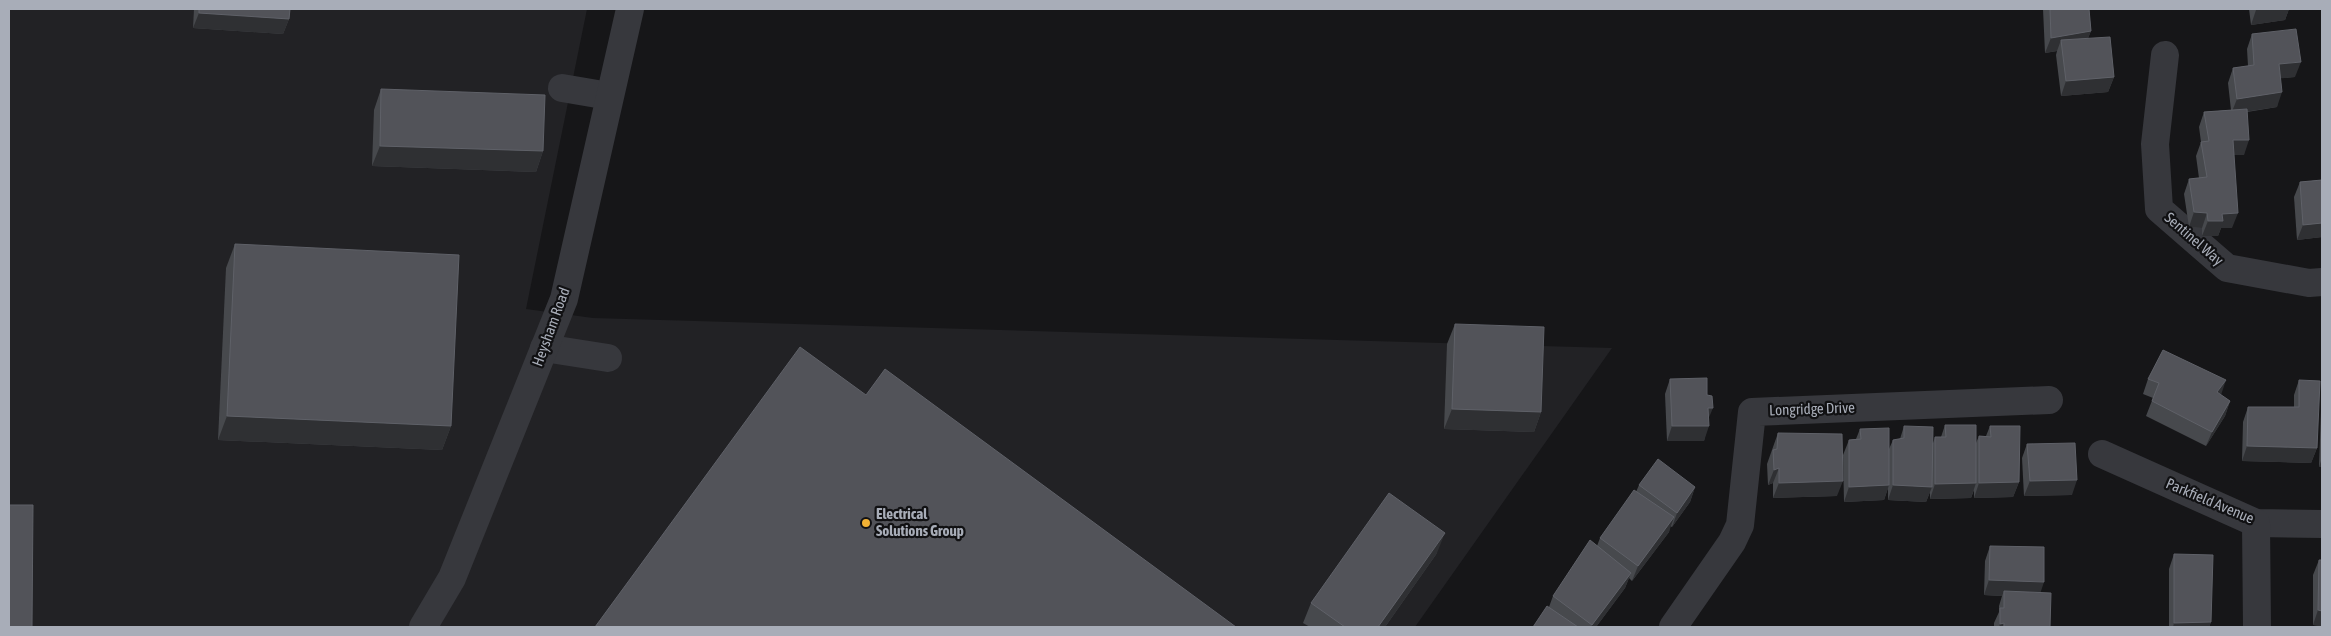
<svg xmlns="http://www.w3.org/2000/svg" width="2331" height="636" font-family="'Asap Condensed',sans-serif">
<rect width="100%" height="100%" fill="#161618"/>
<polygon fill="#222225" points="9,9 587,9 526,309 593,318 1612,348 1415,627 9,627"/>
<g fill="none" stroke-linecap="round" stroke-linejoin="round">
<g stroke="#37383d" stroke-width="28">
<polyline points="2165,55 2155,144 2159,209 2227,268 2309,283 2322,282"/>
<polyline points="562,88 609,96"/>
<polyline points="544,348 608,358"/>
<polyline points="2102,454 2256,523 2322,524"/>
<polyline points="2256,523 2257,627"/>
<polyline points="423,627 452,578 564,299 630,9"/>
<polyline points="1673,627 1732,542 1740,525 1752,412 2049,400"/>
</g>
</g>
<g fill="#47494d">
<polygon points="194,9 290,9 289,19 283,34 193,28"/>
<polygon points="2043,9 2094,9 2089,9 2091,31 2088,38 2114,77 2108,92 2061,96 2056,55 2057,51 2045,53"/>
<polygon points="2249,9 2289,9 2285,20 2251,25"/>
<polygon points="2252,34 2295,77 2281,78 2277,107 2247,112 2244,155 2234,155 2232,228 2221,228 2218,236 2202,236 2202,228 2189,227 2184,194 2189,179 2199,178 2196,156 2201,142 2199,127 2204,112 2231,110 2228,83 2233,68 2248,66 2247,49"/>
<polygon points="381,89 543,151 536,172 372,166 374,110"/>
<polygon points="2322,180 2322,237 2297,240 2294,197 2300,182"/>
<polygon points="235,244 451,426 442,450 218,440 226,268"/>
<polygon points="1455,324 1541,412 1534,432 1444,429 1447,344"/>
<polygon points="1670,379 1707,395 1709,418 1704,441 1667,441 1665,394"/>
<polygon points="2148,379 2221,395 2230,401 2225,416 2206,446 2146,416 2153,398 2143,394"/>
<polygon points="2299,380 2317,448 2311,463 2242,461 2243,422 2248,407 2294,407 2294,395"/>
<polygon points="2322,408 2322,467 2319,467 2321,411"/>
<polygon points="1945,425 1976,443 1979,436 1986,436 1990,426 2019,482 2013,497 1974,498 1974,490 1971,498 1930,499 1930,492 1926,502 1888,500 1888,488 1884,500 1844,502 1843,455 1849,440 1856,439 1860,429 1889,449 1893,440 1900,439 1904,426 1933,443 1935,437 1941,437"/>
<polygon points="1778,433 1837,496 1773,498 1773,483 1768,485 1767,464"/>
<polygon points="2027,444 2072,495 2024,496 2022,458"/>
<polygon points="1639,485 1695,487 1690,502 1672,527 1670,526 1669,532 1632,581 1629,578 1625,588 1596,627 1533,627 1549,607 1553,596 1597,546 1600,538 1636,492"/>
<polygon points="1990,546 2040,592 2050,627 1994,627 1994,623 1999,612 1999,606 2002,596 1984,595 1985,561"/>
<polygon points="1437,553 1385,627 1310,627 1303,623 1311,603"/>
<polygon points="2174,554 2211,622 2209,627 2169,627 2169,569"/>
<polygon points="2319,560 2322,560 2322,626 2313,625 2313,575"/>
</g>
<g fill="#2f3033">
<polygon points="2263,9 2289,9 2285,20 2251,25 2256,10"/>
<polygon points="199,13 289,19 283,34 193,28"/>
<polygon points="2091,31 2085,46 2061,40 2057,51 2045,53 2051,38"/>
<polygon points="2301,62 2295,77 2273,79 2279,64"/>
<polygon points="2114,77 2108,92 2061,96 2066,81"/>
<polygon points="2282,92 2277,107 2231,114 2237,99"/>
<polygon points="2233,140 2249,140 2244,155 2227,155"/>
<polygon points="380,146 543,151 536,172 372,166"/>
<polygon points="2194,212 2207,213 2202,228 2189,227"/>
<polygon points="2238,213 2232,228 2221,228 2218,236 2202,236 2208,221 2222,214"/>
<polygon points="2322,223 2322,237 2297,240 2303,225"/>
<polygon points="2226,380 2221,395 2217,392"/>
<polygon points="2230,401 2225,416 2206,446 2212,432"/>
<polygon points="1708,408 1713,408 1707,422"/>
<polygon points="1452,409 1541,412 1534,432 1444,429"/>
<polygon points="227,416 451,426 442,450 218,440"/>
<polygon points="1672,426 1709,426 1704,441 1667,441"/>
<polygon points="2247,446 2317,448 2311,463 2242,461"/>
<polygon points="2322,458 2322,467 2319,467"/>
<polygon points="1779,468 1773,483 1768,485 1774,470"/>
<polygon points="2077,480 2072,495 2024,496 2030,481"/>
<polygon points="1843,481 1837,496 1773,498 1779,483"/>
<polygon points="2019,482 2013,497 1974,498 1979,483"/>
<polygon points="1976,483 1971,498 1930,499 1935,484"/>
<polygon points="1889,485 1884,500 1844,502 1849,487"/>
<polygon points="1893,485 1932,487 1926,502 1888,500"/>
<polygon points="1695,487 1690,502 1672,527 1677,513"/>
<polygon points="1674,517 1669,532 1632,581 1638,566"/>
<polygon points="1445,533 1437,553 1385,627 1378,627"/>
<polygon points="1631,573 1625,588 1596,627 1591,627 1592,625"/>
<polygon points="1989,580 2044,582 2039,597 2004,591 2002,596 1984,595"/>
<polygon points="2318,610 2322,611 2322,626 2313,625"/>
<polygon points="2211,622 2209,627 2173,627 2174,623"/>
<polygon points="2004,623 2003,627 1999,627 2000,624"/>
</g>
<g fill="#525359" stroke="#5f6168">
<polygon points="199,9 290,9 289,19 199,13"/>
<polygon points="2050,9 2089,9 2091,31 2051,38"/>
<polygon points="2296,29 2301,62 2279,64 2282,92 2237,99 2233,68 2254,65 2252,34"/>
<polygon points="2110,37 2114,77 2066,81 2061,40"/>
<polygon points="381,89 545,95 543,151 380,146"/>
<polygon points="2247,109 2249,140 2233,140 2238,213 2222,214 2223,221 2208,221 2207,213 2194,212 2189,179 2207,177 2201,142 2209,141 2204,112"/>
<polygon points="2322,180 2322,223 2303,225 2300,182"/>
<polygon points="235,244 459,255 451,426 227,416"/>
<polygon points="1455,324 1544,327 1541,412 1452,409"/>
<polygon points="800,347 866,395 885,369 1236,627 595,627"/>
<polygon points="2163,350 2226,380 2217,392 2230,401 2212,432 2152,401 2159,383 2148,379"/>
<polygon points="1707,378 1707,395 1712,396 1713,408 1708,408 1709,426 1672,426 1670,379"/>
<polygon points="2299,380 2320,381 2317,448 2247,446 2248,407 2299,407"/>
<polygon points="1945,425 1976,425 1976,483 1935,484 1935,437 1946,437"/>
<polygon points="1904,426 1933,427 1932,487 1893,485 1893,440 1904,438"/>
<polygon points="1990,426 2020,426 2019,482 1979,483 1979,436 1991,437"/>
<polygon points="1889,428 1889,485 1849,487 1849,440 1861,439 1860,429"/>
<polygon points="1778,433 1842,434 1843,481 1779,483 1779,468 1774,470 1773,450 1777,449"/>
<polygon points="2075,443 2077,480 2030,481 2027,444"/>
<polygon points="1658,459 1695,487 1677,513 1639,485"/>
<polygon points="1634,490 1674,517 1638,566 1600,538"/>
<polygon points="1389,493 1445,533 1378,627 1345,627 1311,603"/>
<polygon points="9,505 33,505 32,627 9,627"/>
<polygon points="1590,540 1631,573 1592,625 1553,596"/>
<polygon points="1990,546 2044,547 2044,582 1989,580"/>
<polygon points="2174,554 2213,555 2211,622 2174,623"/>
<polygon points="2319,560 2322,560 2322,611 2318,610"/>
<polygon points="2004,591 2051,593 2050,627 2004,627 2004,623 2000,624 2000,608 2004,608"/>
<polygon points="1547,606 1578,627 1533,627"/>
</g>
<circle fill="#f2b134" stroke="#111113" stroke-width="2" cx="866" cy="523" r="5"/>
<g text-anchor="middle" stroke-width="4.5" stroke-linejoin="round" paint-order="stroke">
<g font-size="15" fill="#a8adb8" stroke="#111113">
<text transform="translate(2194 239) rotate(41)" y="5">Sentinel Way</text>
<text transform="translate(551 327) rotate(-70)" y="5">Heysham Road</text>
<text transform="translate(1812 409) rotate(-2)" y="5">Longridge Drive</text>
<text transform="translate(2210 501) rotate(23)" y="5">Parkfield Avenue</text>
</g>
<g font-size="15" font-weight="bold" fill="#a8adb8" stroke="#111113" text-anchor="start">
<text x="876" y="519">Electrical<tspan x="876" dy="17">Solutions Group</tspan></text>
</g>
</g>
<rect width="2331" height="636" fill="none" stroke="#a8adb8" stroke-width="20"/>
</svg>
